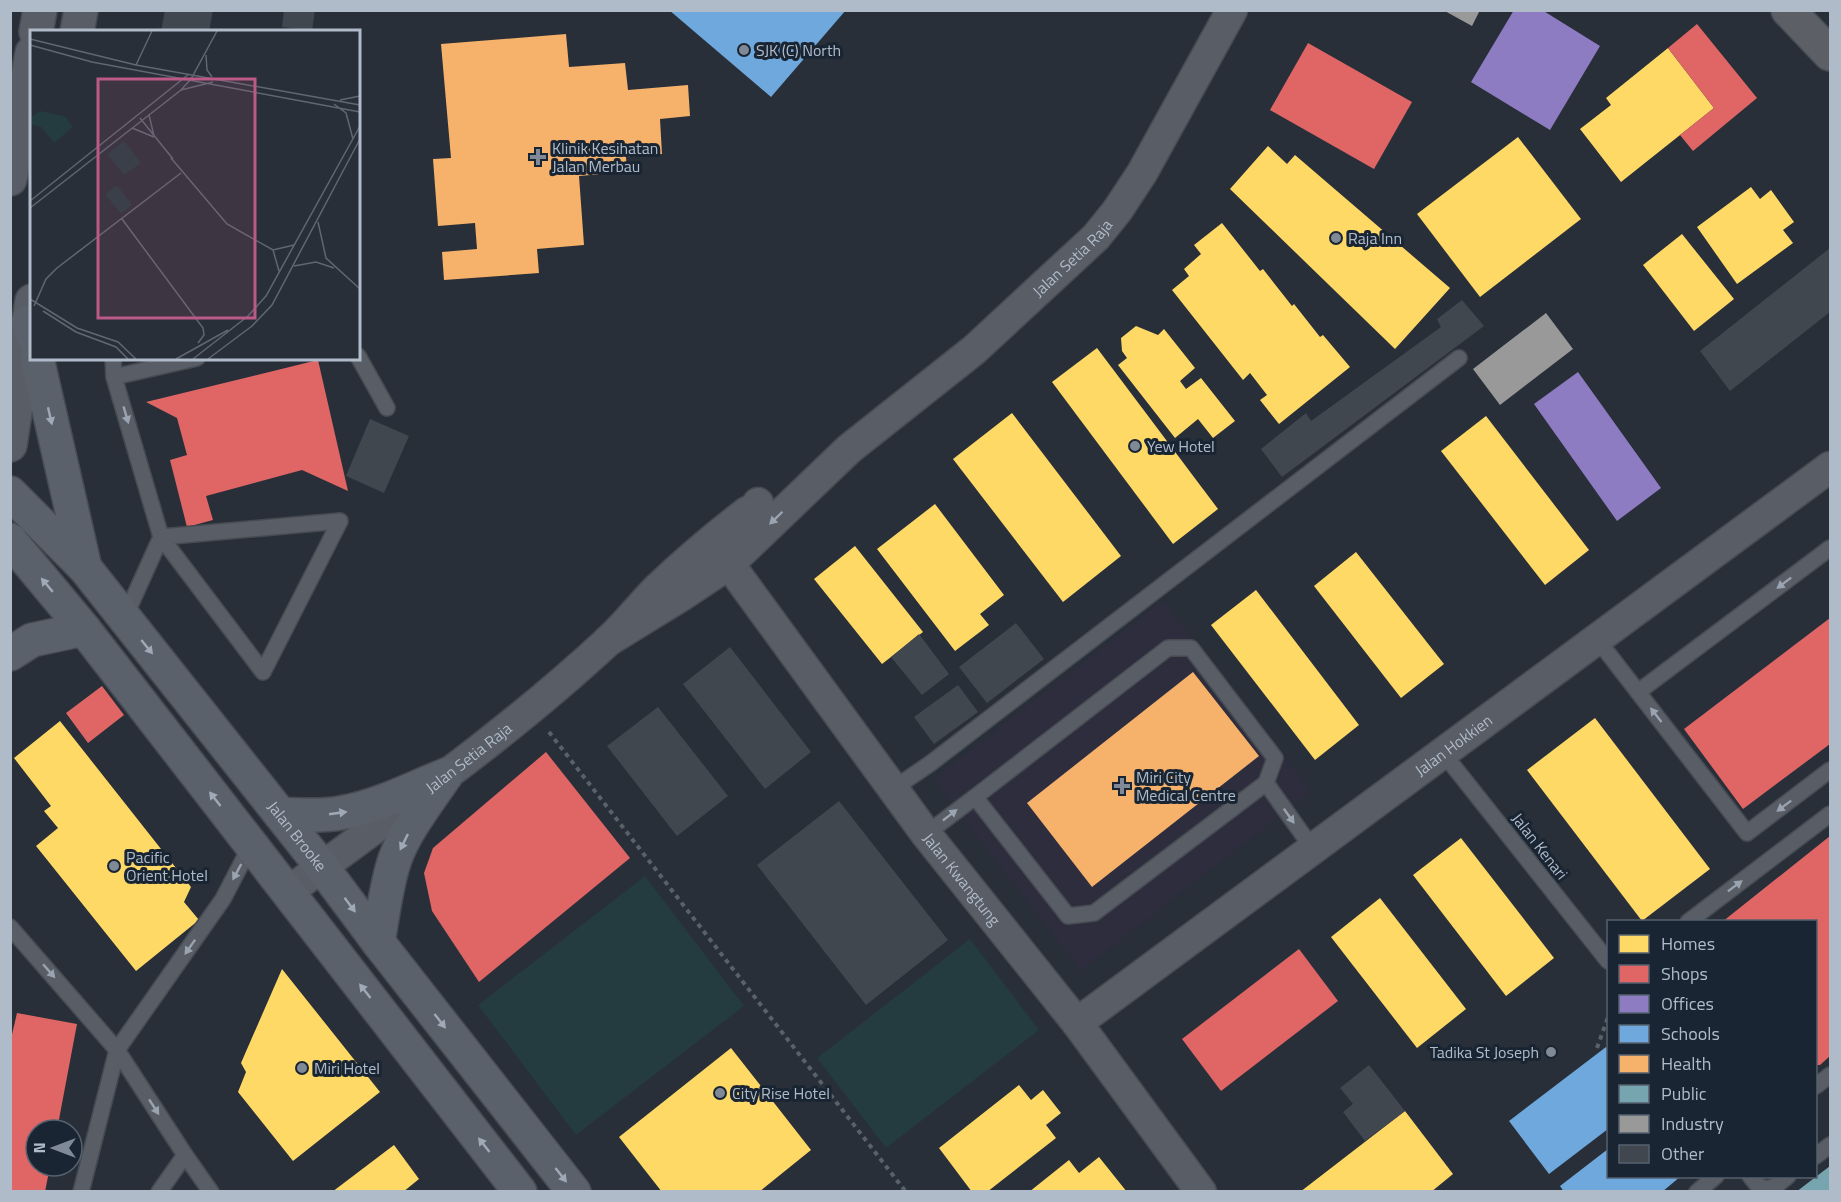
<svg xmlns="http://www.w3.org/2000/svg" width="1841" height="1202" font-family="'Titillium Web',sans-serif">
<rect width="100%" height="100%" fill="#282f38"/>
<polygon fill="#2e2d3e" points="1163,600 1311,792 1081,971 933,779"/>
<g fill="#243b3f">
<polygon points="645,876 744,1006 576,1135 478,1005"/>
<polygon points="970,939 1039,1030 886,1148 817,1058"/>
</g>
<g fill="#ffd966">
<polygon points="1668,48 1714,108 1621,182 1580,129 1611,105 1606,98"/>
<polygon points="1518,137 1581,219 1480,297 1417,214"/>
<polygon points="1268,146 1287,164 1295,155 1450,288 1395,349 1230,189"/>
<polygon points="1751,187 1760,199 1771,190 1794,222 1783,230 1793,243 1737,284 1697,227"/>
<polygon points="1222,223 1260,271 1263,269 1292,306 1294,304 1320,337 1323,335 1350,367 1279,424 1260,400 1267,395 1250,373 1243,380 1172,290 1189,276 1184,269 1201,254 1194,245"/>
<polygon points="1682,234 1734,299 1694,331 1643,265"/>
<polygon points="1136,326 1158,335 1164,329 1195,368 1180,381 1186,389 1201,378 1235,421 1213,438 1198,419 1175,438 1118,365 1127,358 1122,351 1121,338"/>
<polygon points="1097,348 1218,509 1173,544 1052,382"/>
<polygon points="1012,413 1121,556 1063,602 953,459"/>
<polygon points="1486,416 1589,550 1545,585 1441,451"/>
<polygon points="935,504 1004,595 980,614 989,625 955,651 877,549"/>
<polygon points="855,546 923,632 882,664 814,579"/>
<polygon points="1356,552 1444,664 1401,698 1314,586"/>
<polygon points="1256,590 1359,725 1315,760 1211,625"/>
<polygon points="1595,718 1710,869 1642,921 1527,770"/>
<polygon points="60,721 191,887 184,902 199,920 136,971 36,846 58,828 44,811 51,806 14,758"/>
<polygon points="1461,838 1554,958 1506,996 1413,875"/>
<polygon points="1380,898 1466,1009 1417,1048 1331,937"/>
<polygon points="282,969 380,1092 293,1161 238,1092 246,1072 241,1063"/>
<polygon points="731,1048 811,1150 759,1192 662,1192 619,1137"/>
<polygon points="1019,1085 1031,1100 1043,1090 1061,1113 1046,1125 1056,1138 987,1192 972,1192 939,1148"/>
<polygon points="1405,1111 1453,1174 1431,1192 1300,1192"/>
<polygon points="394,1145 419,1179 403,1192 332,1192"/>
<polygon points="1099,1157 1127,1192 1029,1192 1069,1160 1079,1173"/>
</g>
<g fill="#e06666">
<polygon points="1697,24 1757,98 1693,151 1680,135 1714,108 1668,48"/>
<polygon points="1308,43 1412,102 1374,169 1270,110"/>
<polygon points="318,360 348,491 302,470 206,496 213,520 187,527 170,460 187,455 177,418 146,402"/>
<polygon points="1830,618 1830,744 1743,809 1684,729"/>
<polygon points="102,686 124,715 88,743 66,713"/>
<polygon points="546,752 630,858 479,982 432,911 424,873 433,848"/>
<polygon points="1830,836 1830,1056 1820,1065 1816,1065 1816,922 1722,922"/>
<polygon points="1299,949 1338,1001 1221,1091 1182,1039"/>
<polygon points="17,1013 77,1024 57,1130 36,1130 36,1166 50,1166 45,1192 10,1192 10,1043"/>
</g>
<g fill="#8e7cc3">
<polygon points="1514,10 1542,10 1600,46 1550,130 1471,82"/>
<polygon points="1578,372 1661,488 1617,521 1534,404"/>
</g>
<g fill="#6fa8dc">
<polygon points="669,10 846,10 771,97"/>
<polygon points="1606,1047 1608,1051 1608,1129 1549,1174 1509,1121"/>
<polygon points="1608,1149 1608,1176 1681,1176 1662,1192 1564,1192 1560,1186"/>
</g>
<g fill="#f6b26b">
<polygon points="566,34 569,67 625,63 628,90 688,85 690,116 660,119 662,154 626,157 627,172 579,176 584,245 537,249 539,273 444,280 442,252 477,249 475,223 438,226 433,159 451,158 441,44"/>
<polygon points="1193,672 1259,756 1092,887 1027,803"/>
</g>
<polygon fill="#76a5af" points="1830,1166 1830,1192 1796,1192"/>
<g fill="#999">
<polygon points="1443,10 1480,10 1472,26"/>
<polygon points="1546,313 1573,349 1500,405 1473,369"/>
</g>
<g fill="#41474e">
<polygon points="165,10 213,10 209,32 161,32"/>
<polygon points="284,10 315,10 312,31 282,27"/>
<polygon points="1830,248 1830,312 1730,391 1700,351"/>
<polygon points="1462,300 1484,326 1282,477 1261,449 1306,413 1311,421 1441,327 1437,319"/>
<polygon points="370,419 409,436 384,493 346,476"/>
<polygon points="1016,623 1044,659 987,703 959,667"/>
<polygon points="919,634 949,674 922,695 891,657"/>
<polygon points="730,647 811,752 765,789 683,684"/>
<polygon points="958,685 978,712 934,744 914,717"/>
<polygon points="658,707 728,796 677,836 607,746"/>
<polygon points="839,801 948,940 866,1005 757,865"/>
<polygon points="1369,1065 1405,1111 1365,1141 1343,1112 1353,1104 1340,1088"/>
</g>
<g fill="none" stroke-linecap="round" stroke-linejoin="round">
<defs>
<g id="service">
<polyline points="358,356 387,408"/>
<polyline points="113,358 114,377 161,537 124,619"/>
<polyline points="114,377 197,358"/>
<polygon points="340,521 263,672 161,537"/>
<polyline points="1597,639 1747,833 1830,770"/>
<polygon points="1168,648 1191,648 1275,758 1266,783 1094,913 1068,916 975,797"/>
<polyline points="1638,692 1830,548"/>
<polyline points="1443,753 1608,961"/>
<polyline points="1266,783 1313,849"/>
<polyline points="893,789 931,763 1459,358"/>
<polyline points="926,834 975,797"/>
<polyline points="1688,922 1830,814"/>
<polyline points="10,927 117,1050 81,1192"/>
<polyline points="1816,1086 1830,1075"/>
<polyline points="1816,1156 1830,1145"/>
<polyline points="1750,1176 1757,1185 1766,1189 1776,1186 1788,1176"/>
<polyline points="159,1192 185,1155"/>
<polyline points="211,1192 185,1155 117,1050 223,899 251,845"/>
<polyline points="1697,1192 1716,1176"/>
</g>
<g id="minor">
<path id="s1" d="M758,503L736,539L729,564L926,834L1077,1023L1201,1192"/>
<path id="s2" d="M608,641L681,596L729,564L849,449L974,350L1096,237L1117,211L1142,173L1232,10"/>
<path id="s3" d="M288,892C396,812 508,734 607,642C625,626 640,606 657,589C685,562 716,536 747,512"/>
<path id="s4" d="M1077,1023L1830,467"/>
</g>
<g id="tertiary">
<polyline points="36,32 40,10"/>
<polyline points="77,32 81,10"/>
<polyline points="10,179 32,53"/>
<polyline points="10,445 32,301"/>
</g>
<g id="secondary">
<polyline points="28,322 32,335"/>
<polyline points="37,358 85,568"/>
<path id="s5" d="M10,493L85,568L322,867L378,942L574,1192"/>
<polyline points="10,540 84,629 520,1192"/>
<polyline points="10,654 32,640 84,629"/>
<path d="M280,814C304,815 327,817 350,811C383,804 415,787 446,775"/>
<path d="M378,942C383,915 386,885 395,859C406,829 428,802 446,775"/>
</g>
<polyline id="trunk" points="1788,10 1830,54"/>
</defs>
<use href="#service" stroke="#464b52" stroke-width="18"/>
<use href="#minor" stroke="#464b52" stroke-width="33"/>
<use href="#tertiary" stroke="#464b52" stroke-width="36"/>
<use href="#secondary" stroke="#464b52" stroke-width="36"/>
<use href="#trunk" stroke="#444b53" stroke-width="36"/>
<g stroke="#5a6269" stroke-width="4" stroke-dasharray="4.5 4.5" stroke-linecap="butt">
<polyline points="549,732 906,1192"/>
<polyline points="1597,1048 1608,1017"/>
</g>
<use href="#service" stroke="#585d66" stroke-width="15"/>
<use href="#minor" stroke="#585d66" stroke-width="30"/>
<use href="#tertiary" stroke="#585d66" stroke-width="33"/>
<use href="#secondary" stroke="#5b616a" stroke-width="33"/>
<use href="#trunk" stroke="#5c6066" stroke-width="33"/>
</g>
<defs><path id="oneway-solid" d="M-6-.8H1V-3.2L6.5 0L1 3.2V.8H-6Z" transform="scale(1.5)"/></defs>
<g fill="#9aa4b1">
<use href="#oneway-solid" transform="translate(126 415) rotate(74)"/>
<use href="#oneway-solid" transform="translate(776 518) rotate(136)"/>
<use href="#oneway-solid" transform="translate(1784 583) rotate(143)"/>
<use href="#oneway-solid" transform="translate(1656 715) rotate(-128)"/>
<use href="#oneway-solid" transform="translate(1784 806) rotate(143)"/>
<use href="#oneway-solid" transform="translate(950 815) rotate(-38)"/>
<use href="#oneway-solid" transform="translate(1289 816) rotate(55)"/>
<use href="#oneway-solid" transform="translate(237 872) rotate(118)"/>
<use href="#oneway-solid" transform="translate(1735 886) rotate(-37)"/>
<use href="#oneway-solid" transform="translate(190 947) rotate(125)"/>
<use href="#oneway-solid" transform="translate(49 971) rotate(49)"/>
<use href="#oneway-solid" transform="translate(154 1107) rotate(57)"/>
</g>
<g fill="#9fa9b7">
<use href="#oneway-solid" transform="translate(50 416) rotate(77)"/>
<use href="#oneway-solid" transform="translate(47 585) rotate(-130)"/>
<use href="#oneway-solid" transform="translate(147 647) rotate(51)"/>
<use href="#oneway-solid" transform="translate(215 799) rotate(-128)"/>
<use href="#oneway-solid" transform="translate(338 813) rotate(-8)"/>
<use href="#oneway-solid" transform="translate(404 842) rotate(116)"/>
<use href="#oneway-solid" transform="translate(350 905) rotate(53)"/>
<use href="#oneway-solid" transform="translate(365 991) rotate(-128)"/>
<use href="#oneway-solid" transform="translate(440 1021) rotate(52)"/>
<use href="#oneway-solid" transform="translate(484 1145) rotate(-128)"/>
<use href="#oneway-solid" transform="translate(561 1175) rotate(52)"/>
</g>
<g fill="#808a97" stroke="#1a2533" stroke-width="2">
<circle cx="744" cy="50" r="6"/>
<path d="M535 148h6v6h6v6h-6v6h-6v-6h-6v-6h6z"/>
<circle cx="1336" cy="238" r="6"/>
<circle cx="1135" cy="446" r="6"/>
<path d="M1119 777h6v6h6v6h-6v6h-6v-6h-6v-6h6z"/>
<circle cx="114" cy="866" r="6"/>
<circle cx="1551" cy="1052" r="6"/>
<circle cx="302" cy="1068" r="6"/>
<circle cx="720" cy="1093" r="6"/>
</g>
<g text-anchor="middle" stroke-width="6" stroke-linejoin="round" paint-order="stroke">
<g font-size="16" fill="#b0bbca" stroke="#1a2533" text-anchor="start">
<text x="756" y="56">SJK (C) North</text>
<text x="552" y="154">Klinik Kesihatan<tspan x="552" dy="18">Jalan Merbau</tspan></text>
<text x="1348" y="244">Raja Inn</text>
<text x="1147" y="452">Yew Hotel</text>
<text x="1136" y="783">Miri City<tspan x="1136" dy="18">Medical Centre</tspan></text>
<text x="126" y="863">Pacific<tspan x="126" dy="18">Orient Hotel</tspan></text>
<text x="1539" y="1058" text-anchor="end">Tadika St Joseph</text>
<text x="314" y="1074">Miri Hotel</text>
<text x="732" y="1099">City Rise Hotel</text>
</g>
<g font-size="16" fill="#b0bbca" stroke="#1a2533">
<text dy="6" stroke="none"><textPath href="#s2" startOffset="604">Jalan Setia Raja</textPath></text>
<text dy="6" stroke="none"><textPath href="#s4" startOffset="468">Jalan Hokkien</textPath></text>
<text dy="6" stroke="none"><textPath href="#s3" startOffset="225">Jalan Setia Raja</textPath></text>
<text dy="6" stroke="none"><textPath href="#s5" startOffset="448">Jalan Brooke</textPath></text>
<text transform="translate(1540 846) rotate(52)" y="6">Jalan Kenari</text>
<text dy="6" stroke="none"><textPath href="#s1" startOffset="460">Jalan Kwangtung</textPath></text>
</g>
</g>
<g transform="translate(30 30)">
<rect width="330" height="330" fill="#282f38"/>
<path d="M10,81L35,86L43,97L24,113L11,97L0,94V88ZM94,111L111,133L94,145L77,124ZM87,155L102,175L91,184L75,164Z" fill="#243b3f"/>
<path fill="none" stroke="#5e6772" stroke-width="1.5" d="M0,9L106,35L330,75M0,15L62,32L330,82M176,25L177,40L182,47M106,35L122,1M151,60L183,52M310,70L330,66M304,74L316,83L323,109M119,85L124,106M110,88L143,129M102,98L124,107M141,128L197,194L243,220L264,215M0,171L159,44M0,178L151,60L161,49L187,1M92,189L173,298L174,305L168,313M288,192L296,228L330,259M243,220L249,241M264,236L286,232L304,238M0,269L47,298L88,312L106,329M4,276L16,249L27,238L151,143M13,281L46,302L86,317L98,329M146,329L198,300M163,329L218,286L236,266L330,96M178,329L222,296L242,275L330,109"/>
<path fill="#bb5987" fill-opacity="0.15" stroke="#bb5987" stroke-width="3" d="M68,49H225V288H68Z"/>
<rect width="330" height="330" fill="none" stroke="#b0bbca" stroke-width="3"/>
</g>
<rect width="1841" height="1202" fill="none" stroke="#b0bbca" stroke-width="24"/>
<rect x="1607" y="920" width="210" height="258" fill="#1a2533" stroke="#56616f" stroke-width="1.5"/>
<rect x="1619" y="935" width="30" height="18" fill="#ffd966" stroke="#56616f" stroke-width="1.5"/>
<text x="1661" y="950" font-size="18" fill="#b0bbca">Homes</text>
<rect x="1619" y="965" width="30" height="18" fill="#e06666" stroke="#56616f" stroke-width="1.5"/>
<text x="1661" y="980" font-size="18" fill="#b0bbca">Shops</text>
<rect x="1619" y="995" width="30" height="18" fill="#8e7cc3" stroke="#56616f" stroke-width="1.5"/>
<text x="1661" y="1010" font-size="18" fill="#b0bbca">Offices</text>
<rect x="1619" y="1025" width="30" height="18" fill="#6fa8dc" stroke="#56616f" stroke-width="1.5"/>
<text x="1661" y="1040" font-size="18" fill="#b0bbca">Schools</text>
<rect x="1619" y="1055" width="30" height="18" fill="#f6b26b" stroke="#56616f" stroke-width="1.5"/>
<text x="1661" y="1070" font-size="18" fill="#b0bbca">Health</text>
<rect x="1619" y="1085" width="30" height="18" fill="#76a5af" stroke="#56616f" stroke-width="1.5"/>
<text x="1661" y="1100" font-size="18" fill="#b0bbca">Public</text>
<rect x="1619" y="1115" width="30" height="18" fill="#999999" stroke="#56616f" stroke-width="1.5"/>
<text x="1661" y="1130" font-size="18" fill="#b0bbca">Industry</text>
<rect x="1619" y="1145" width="30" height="18" fill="#41474e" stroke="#56616f" stroke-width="1.5"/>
<text x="1661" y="1160" font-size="18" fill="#b0bbca">Other</text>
<g transform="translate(54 1148) rotate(270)"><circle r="28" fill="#1a2533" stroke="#56616f" stroke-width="1.5"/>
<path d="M0-4.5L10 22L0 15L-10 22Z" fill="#808a97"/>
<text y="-9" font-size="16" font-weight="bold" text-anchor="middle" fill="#b0bbca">N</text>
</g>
</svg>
